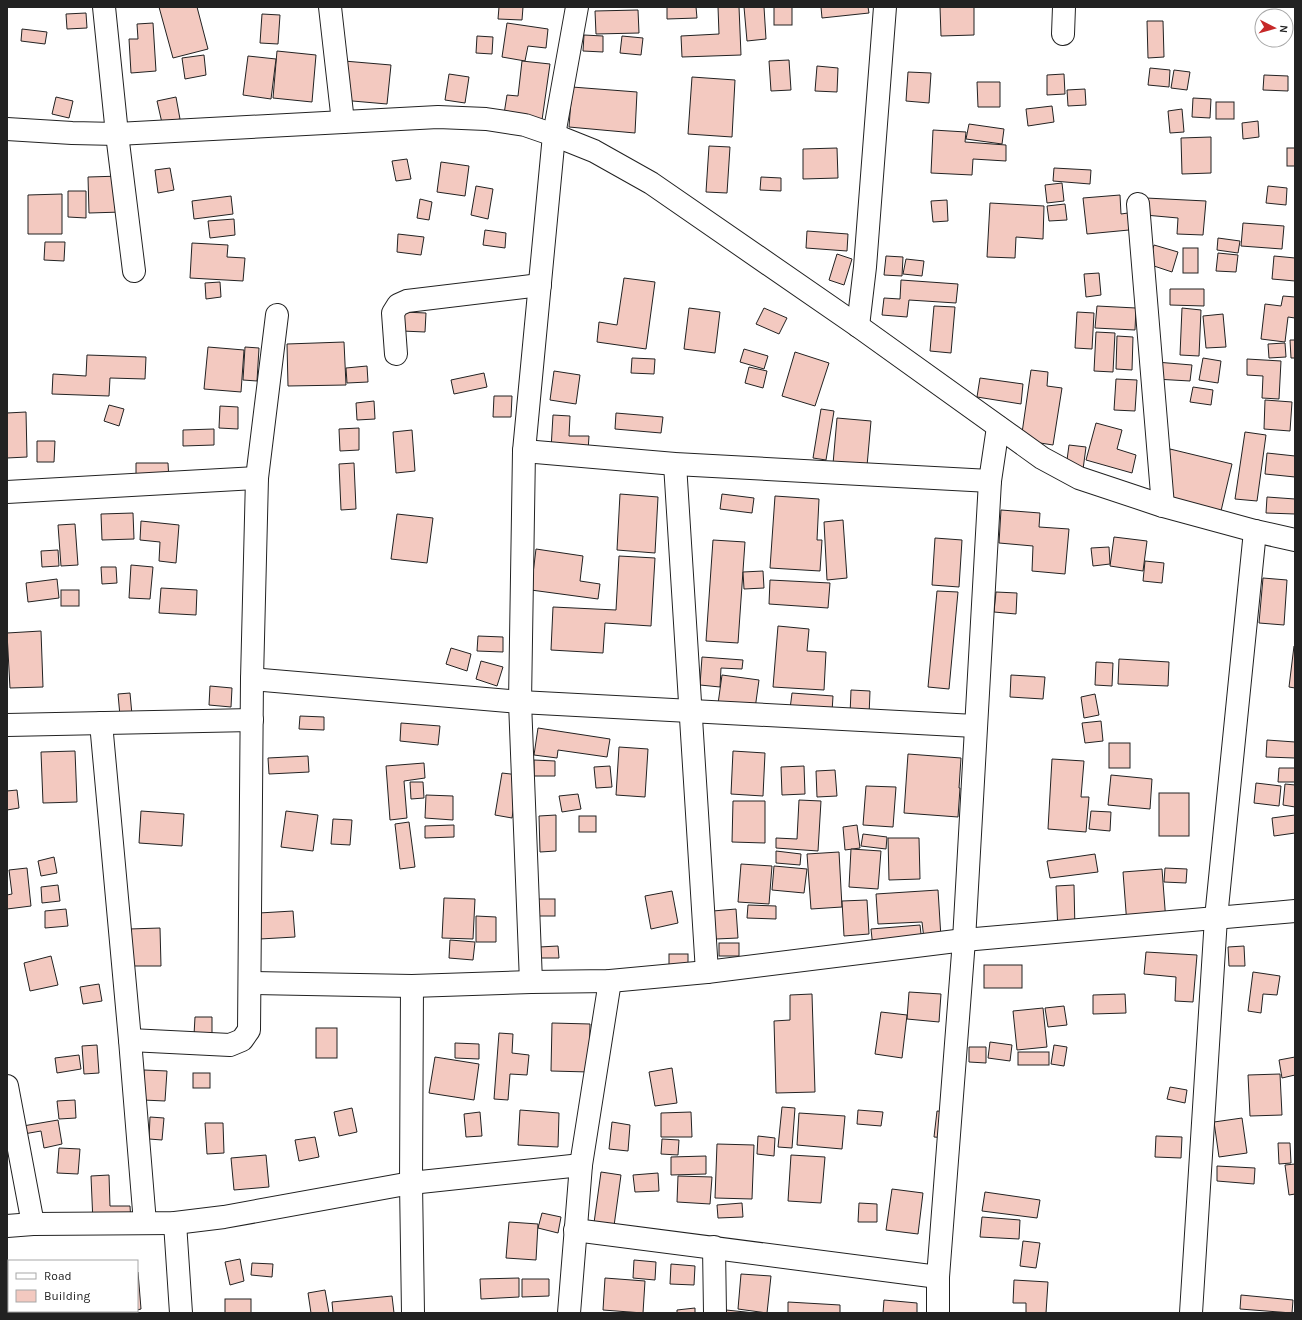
<svg xmlns="http://www.w3.org/2000/svg" width="1302" height="1320" font-family="Karla,sans-serif">
<rect width="100%" height="100%" fill="#fff"/>
<g fill="#f3c9c0" stroke="#222">
<polygon points="159,7 197,7 208,49 173,58"/>
<polygon points="499,7 523,7 522,20 498,19"/>
<polygon points="667,7 696,7 697,18 667,19"/>
<polygon points="718,7 739,7 741,55 682,57 681,36 719,34"/>
<polygon points="744,7 764,7 766,39 747,41"/>
<rect x="774" y="7" width="18" height="18"/>
<polygon points="821,7 868,7 869,13 822,18"/>
<polygon points="940,7 974,7 974,35 941,36"/>
<polygon points="638,10 639,33 596,34 595,11"/>
<polygon points="86,13 87,28 67,29 66,14"/>
<polygon points="262,14 280,15 278,44 260,43"/>
<polygon points="1147,21 1163,21 1164,57 1148,58"/>
<polygon points="153,23 156,71 131,73 129,39 138,39 137,24"/>
<polygon points="507,23 548,29 546,48 528,46 525,61 502,57"/>
<polygon points="22,29 47,32 45,44 21,41"/>
<polygon points="584,35 603,36 603,52 583,51"/>
<polygon points="477,36 493,37 492,54 476,53"/>
<polygon points="622,36 643,38 641,55 620,53"/>
<polygon points="277,51 316,55 312,102 273,98"/>
<polygon points="204,55 206,75 185,79 182,58"/>
<polygon points="248,56 276,59 271,99 243,95"/>
<polygon points="789,60 791,90 771,91 769,61"/>
<polygon points="344,61 391,65 387,104 341,100"/>
<polygon points="522,61 550,64 542,120 504,114 507,95 518,96"/>
<polygon points="817,66 838,68 837,92 815,91"/>
<polygon points="1150,68 1170,70 1169,87 1148,85"/>
<polygon points="1174,70 1190,72 1187,90 1171,88"/>
<polygon points="908,72 931,73 929,103 906,101"/>
<polygon points="449,74 469,77 465,103 445,100"/>
<polygon points="1064,74 1065,94 1047,95 1047,75"/>
<polygon points="1264,75 1288,76 1288,91 1263,90"/>
<polygon points="692,77 735,80 732,137 688,134"/>
<polygon points="977,82 1000,82 1000,107 978,107"/>
<polygon points="572,87 637,92 635,133 569,127"/>
<polygon points="1085,89 1086,105 1068,106 1067,90"/>
<polygon points="56,97 73,101 69,118 52,114"/>
<polygon points="176,97 180,119 162,123 157,101"/>
<polygon points="1193,98 1211,99 1210,118 1192,117"/>
<rect x="1216" y="102" width="18" height="17"/>
<polygon points="1052,106 1054,122 1028,126 1026,109"/>
<polygon points="1182,109 1184,132 1170,133 1168,111"/>
<polygon points="1258,121 1259,137 1243,139 1242,123"/>
<polygon points="969,124 1004,129 1002,144 966,139"/>
<polygon points="933,130 966,132 965,142 1006,145 1006,161 973,159 972,175 931,173"/>
<polygon points="1211,137 1211,173 1182,174 1181,138"/>
<polygon points="709,146 730,147 727,193 706,192"/>
<polygon points="837,148 838,178 803,179 803,149"/>
<rect x="1287" y="148" width="8" height="18"/>
<polygon points="407,159 411,179 396,181 392,161"/>
<polygon points="441,162 469,166 465,196 437,192"/>
<polygon points="170,168 174,190 158,193 155,170"/>
<polygon points="1054,168 1091,170 1090,184 1053,181"/>
<polygon points="122,176 122,212 89,213 88,177"/>
<polygon points="761,177 781,178 781,191 760,190"/>
<polygon points="1062,183 1064,201 1047,203 1045,185"/>
<polygon points="476,186 493,189 488,219 471,215"/>
<polygon points="1268,186 1287,188 1286,205 1266,203"/>
<polygon points="68,191 86,191 86,218 68,217"/>
<polygon points="62,194 62,234 28,234 28,195"/>
<polygon points="1120,195 1121,214 1128,213 1129,230 1087,234 1083,198"/>
<polygon points="231,196 233,214 194,219 192,201"/>
<polygon points="1146,198 1206,201 1203,235 1177,234 1178,218 1145,215"/>
<polygon points="420,199 432,202 429,220 417,218"/>
<polygon points="947,200 948,221 933,222 931,201"/>
<polygon points="990,203 1044,206 1043,239 1016,237 1015,258 987,257"/>
<polygon points="1065,204 1067,220 1049,221 1047,206"/>
<polygon points="234,219 235,235 210,238 208,221"/>
<polygon points="1243,223 1284,226 1282,249 1241,246"/>
<polygon points="485,230 506,233 505,248 483,245"/>
<polygon points="807,231 848,234 847,251 806,248"/>
<polygon points="398,234 424,237 421,255 397,252"/>
<polygon points="1218,238 1240,241 1238,253 1217,250"/>
<polygon points="45,242 65,242 64,261 44,260"/>
<polygon points="192,243 228,245 227,257 245,258 243,281 190,278"/>
<polygon points="1154,245 1178,252 1172,272 1148,264"/>
<rect x="1183" y="248" width="15" height="25"/>
<polygon points="1218,253 1238,255 1236,272 1216,271"/>
<polygon points="837,254 852,259 844,285 829,280"/>
<polygon points="886,256 903,257 902,276 884,275"/>
<polygon points="1274,256 1295,258 1295,281 1272,279"/>
<polygon points="906,259 924,261 922,276 903,274"/>
<polygon points="1099,273 1101,295 1086,297 1084,274"/>
<polygon points="624,278 655,282 646,349 597,342 599,322 617,325"/>
<polygon points="901,280 958,284 956,303 909,300 907,317 882,315 884,298 900,299"/>
<polygon points="220,282 221,297 206,299 205,283"/>
<polygon points="1170,289 1204,289 1204,306 1170,305"/>
<polygon points="1283,296 1295,297 1295,318 1288,317 1285,342 1261,339 1265,304 1281,306"/>
<polygon points="934,306 955,307 951,353 930,351"/>
<polygon points="1097,306 1136,308 1135,330 1095,328"/>
<polygon points="689,308 720,312 715,353 684,349"/>
<polygon points="764,308 787,318 779,334 756,324"/>
<polygon points="1182,308 1201,310 1199,356 1180,355"/>
<polygon points="403,312 426,313 425,332 402,331"/>
<polygon points="1077,312 1094,313 1092,349 1075,348"/>
<polygon points="1223,314 1226,347 1206,348 1203,316"/>
<polygon points="1096,332 1115,333 1113,372 1094,371"/>
<polygon points="1117,336 1133,337 1132,370 1116,369"/>
<polygon points="1290,340 1295,340 1295,358 1291,358"/>
<polygon points="344,342 346,385 288,386 287,344"/>
<polygon points="1285,343 1286,357 1269,358 1268,344"/>
<polygon points="208,347 244,350 241,392 204,389"/>
<polygon points="245,347 259,348 257,381 243,380"/>
<polygon points="744,349 768,356 764,369 740,362"/>
<polygon points="795,352 829,363 815,406 782,396"/>
<polygon points="87,355 146,357 145,379 110,378 109,396 52,394 53,374 86,376"/>
<polygon points="632,358 655,359 654,374 631,373"/>
<polygon points="1203,358 1221,361 1218,383 1199,380"/>
<polygon points="1247,359 1281,361 1279,399 1262,398 1263,376 1247,375"/>
<polygon points="1156,362 1192,365 1190,381 1155,379"/>
<polygon points="367,366 368,382 347,383 346,368"/>
<polygon points="749,367 767,371 763,388 745,383"/>
<polygon points="1031,370 1048,372 1047,386 1062,388 1053,445 1021,440"/>
<polygon points="554,371 580,375 576,404 550,400"/>
<polygon points="484,373 487,387 454,394 451,380"/>
<polygon points="980,378 1023,384 1021,404 977,397"/>
<polygon points="1116,379 1137,380 1135,411 1114,410"/>
<polygon points="1193,387 1213,390 1211,405 1190,402"/>
<polygon points="494,396 512,396 511,417 493,417"/>
<polygon points="1265,400 1292,402 1290,431 1264,429"/>
<polygon points="374,401 375,419 357,420 356,403"/>
<polygon points="109,405 124,409 119,426 104,421"/>
<polygon points="220,406 238,407 238,429 219,428"/>
<polygon points="821,409 834,411 826,460 813,458"/>
<polygon points="26,412 27,457 7,458 7,413"/>
<polygon points="616,413 663,417 661,433 615,429"/>
<polygon points="553,415 570,416 569,436 589,436 588,451 551,449"/>
<polygon points="837,418 871,421 867,466 833,464"/>
<polygon points="1096,423 1122,430 1117,449 1136,455 1132,473 1086,460"/>
<polygon points="359,428 359,450 340,451 339,429"/>
<polygon points="214,429 214,445 183,446 183,430"/>
<polygon points="412,430 415,471 396,473 393,432"/>
<polygon points="1245,432 1266,435 1257,501 1235,499"/>
<polygon points="37,441 55,441 54,462 37,462"/>
<polygon points="1069,445 1086,447 1082,477 1065,475"/>
<polygon points="1170,449 1232,464 1221,511 1159,497"/>
<polygon points="1267,453 1295,456 1295,477 1265,474"/>
<polygon points="136,463 168,463 169,481 136,482"/>
<polygon points="354,463 356,509 341,510 339,464"/>
<polygon points="620,494 658,497 655,553 617,550"/>
<polygon points="722,494 754,498 752,513 720,509"/>
<polygon points="775,496 819,499 817,540 822,540 820,571 770,568"/>
<polygon points="1267,497 1295,499 1295,514 1266,513"/>
<polygon points="1001,510 1040,513 1039,527 1069,529 1065,574 1032,571 1033,546 999,543"/>
<polygon points="133,513 134,539 102,540 101,514"/>
<polygon points="397,514 433,518 427,563 391,559"/>
<polygon points="843,520 847,578 827,580 824,522"/>
<polygon points="141,521 179,525 176,563 159,561 160,542 140,540"/>
<polygon points="75,524 78,565 61,566 58,525"/>
<polygon points="1114,537 1147,541 1143,571 1110,566"/>
<polygon points="935,538 962,540 959,587 932,585"/>
<polygon points="713,540 745,542 738,643 706,641"/>
<polygon points="1109,547 1110,564 1093,566 1091,548"/>
<polygon points="536,549 583,556 580,581 600,584 598,599 531,590"/>
<polygon points="58,550 59,566 42,567 41,551"/>
<polygon points="619,556 655,558 651,626 605,623 603,653 551,650 553,607 616,610"/>
<polygon points="1145,561 1164,563 1162,583 1143,581"/>
<polygon points="131,565 153,567 150,599 129,598"/>
<polygon points="101,567 116,567 117,583 102,584"/>
<polygon points="763,571 764,588 744,589 743,572"/>
<polygon points="1263,578 1287,580 1284,625 1259,623"/>
<polygon points="57,579 59,598 28,602 26,583"/>
<polygon points="770,580 830,583 828,608 769,604"/>
<polygon points="161,588 197,590 196,615 159,613"/>
<rect x="61" y="590" width="18" height="16"/>
<polygon points="937,591 958,592 949,689 928,687"/>
<polygon points="996,592 1017,593 1016,614 994,612"/>
<polygon points="778,626 809,629 807,651 826,652 824,690 773,687"/>
<polygon points="41,631 43,687 10,688 7,633"/>
<polygon points="478,636 503,637 503,652 477,651"/>
<polygon points="1294,646 1295,646 1295,688 1289,687"/>
<polygon points="451,648 471,654 467,671 446,664"/>
<polygon points="702,657 743,660 742,669 721,668 720,687 700,685"/>
<polygon points="1119,659 1169,662 1168,686 1118,684"/>
<polygon points="481,661 503,667 497,686 476,679"/>
<polygon points="1096,662 1113,663 1112,686 1095,685"/>
<polygon points="722,675 759,680 754,716 717,711"/>
<polygon points="1011,675 1045,677 1043,699 1010,697"/>
<polygon points="210,686 232,688 231,707 209,705"/>
<polygon points="851,690 870,691 869,716 850,715"/>
<polygon points="130,693 132,715 120,716 118,694"/>
<polygon points="792,693 833,696 832,712 790,709"/>
<polygon points="1095,694 1099,715 1084,718 1081,697"/>
<polygon points="300,716 324,717 324,730 299,729"/>
<polygon points="1101,721 1103,741 1085,743 1082,723"/>
<polygon points="401,723 440,726 438,745 400,741"/>
<polygon points="538,728 610,739 607,757 558,750 557,758 534,755"/>
<polygon points="1267,740 1295,742 1295,758 1266,757"/>
<rect x="1109" y="743" width="21" height="25"/>
<polygon points="619,747 648,749 645,797 616,795"/>
<polygon points="75,751 77,802 43,803 41,752"/>
<polygon points="733,751 765,753 763,796 731,794"/>
<polygon points="908,754 961,758 959,788 960,788 958,817 904,813"/>
<polygon points="308,756 309,772 269,774 268,758"/>
<polygon points="1052,759 1084,761 1081,797 1089,797 1086,832 1048,829"/>
<polygon points="534,760 555,761 555,776 534,776"/>
<polygon points="424,763 425,778 404,781 407,818 390,820 386,766"/>
<polygon points="610,766 612,787 596,788 594,767"/>
<polygon points="804,766 805,794 782,795 781,767"/>
<polygon points="1279,768 1295,768 1295,782 1278,782"/>
<polygon points="835,770 837,796 817,797 816,771"/>
<polygon points="502,773 519,775 512,818 495,815"/>
<polygon points="1111,775 1152,779 1150,809 1108,805"/>
<polygon points="410,782 423,782 424,798 411,799"/>
<polygon points="1256,783 1281,786 1279,806 1254,803"/>
<polygon points="1285,784 1295,785 1295,807 1283,805"/>
<polygon points="866,786 896,787 893,827 863,825"/>
<polygon points="17,790 19,808 7,810 7,791"/>
<rect x="1159" y="793" width="30" height="43"/>
<polygon points="578,794 581,809 562,812 559,796"/>
<polygon points="426,795 453,796 453,820 425,818"/>
<polygon points="799,800 821,801 818,851 776,848 776,838 797,839"/>
<polygon points="733,801 765,801 765,843 732,842"/>
<polygon points="141,811 184,814 182,846 139,843"/>
<polygon points="286,811 318,815 313,851 281,847"/>
<polygon points="1091,811 1111,812 1110,831 1089,829"/>
<polygon points="556,815 556,851 540,852 539,816"/>
<polygon points="1295,815 1295,833 1274,836 1272,818"/>
<rect x="579" y="816" width="17" height="16"/>
<polygon points="333,819 352,820 350,845 331,844"/>
<polygon points="409,822 415,867 400,869 395,824"/>
<polygon points="454,825 454,837 425,838 425,826"/>
<polygon points="857,825 860,848 845,850 843,827"/>
<polygon points="863,834 887,837 886,849 861,846"/>
<polygon points="888,838 919,838 920,879 889,880"/>
<polygon points="851,849 881,851 878,889 849,887"/>
<polygon points="776,851 801,854 800,865 776,863"/>
<polygon points="839,852 842,907 811,909 807,854"/>
<polygon points="1095,854 1098,872 1050,878 1047,861"/>
<polygon points="54,857 57,873 41,876 38,861"/>
<polygon points="741,864 772,866 769,904 738,902"/>
<polygon points="774,866 807,869 804,893 772,890"/>
<polygon points="27,868 31,906 7,909 7,895 12,894 9,870"/>
<polygon points="1165,868 1187,869 1186,883 1164,882"/>
<polygon points="1162,869 1166,922 1127,925 1123,872"/>
<polygon points="58,885 60,901 42,903 41,887"/>
<polygon points="1074,885 1075,931 1058,932 1056,886"/>
<polygon points="938,890 941,938 924,939 922,922 878,924 876,894"/>
<polygon points="672,891 678,923 651,929 645,896"/>
<polygon points="444,898 475,899 473,939 442,938"/>
<rect x="538" y="899" width="17" height="17"/>
<polygon points="867,900 869,934 844,936 842,901"/>
<polygon points="748,905 776,906 776,919 747,918"/>
<polygon points="66,909 68,926 45,928 45,911"/>
<polygon points="736,909 738,938 716,939 713,911"/>
<polygon points="293,911 295,937 260,939 259,913"/>
<polygon points="476,916 496,917 496,942 476,942"/>
<polygon points="920,925 922,943 873,948 871,929"/>
<polygon points="160,928 161,966 130,966 129,929"/>
<polygon points="450,940 475,942 473,960 449,958"/>
<rect x="719" y="943" width="20" height="13"/>
<polygon points="558,946 559,958 539,958 539,947"/>
<polygon points="1244,946 1245,966 1229,966 1228,947"/>
<polygon points="1146,952 1197,955 1193,1002 1175,1001 1176,977 1144,974"/>
<rect x="669" y="954" width="19" height="15"/>
<polygon points="51,956 58,985 30,991 24,963"/>
<rect x="984" y="965" width="38" height="23"/>
<polygon points="1253,972 1280,976 1277,995 1263,994 1261,1013 1248,1011"/>
<polygon points="99,984 102,1001 83,1004 80,987"/>
<polygon points="909,992 941,994 939,1022 907,1019"/>
<polygon points="812,994 815,1092 776,1093 774,1021 790,1020 790,995"/>
<polygon points="1125,994 1126,1013 1093,1014 1093,995"/>
<polygon points="1064,1006 1067,1025 1048,1027 1045,1008"/>
<polygon points="1043,1008 1047,1047 1017,1050 1013,1011"/>
<polygon points="881,1012 907,1015 902,1058 875,1054"/>
<polygon points="195,1017 212,1017 212,1036 194,1035"/>
<polygon points="552,1023 590,1024 589,1072 551,1071"/>
<rect x="316" y="1028" width="21" height="30"/>
<polygon points="499,1033 513,1034 512,1053 529,1055 527,1075 510,1074 508,1100 494,1099"/>
<polygon points="990,1042 1012,1045 1010,1061 988,1058"/>
<polygon points="455,1043 479,1044 479,1059 455,1058"/>
<polygon points="97,1045 99,1073 84,1074 82,1046"/>
<polygon points="1054,1045 1067,1047 1064,1066 1051,1064"/>
<polygon points="969,1047 986,1047 986,1063 969,1062"/>
<rect x="1018" y="1052" width="31" height="13"/>
<polygon points="79,1055 81,1069 57,1073 55,1058"/>
<polygon points="435,1057 479,1064 474,1100 429,1093"/>
<polygon points="1295,1057 1295,1075 1282,1078 1279,1060"/>
<polygon points="672,1068 677,1103 655,1106 649,1072"/>
<polygon points="144,1070 167,1071 165,1101 143,1100"/>
<rect x="193" y="1073" width="17" height="15"/>
<polygon points="1280,1074 1282,1115 1250,1116 1248,1075"/>
<polygon points="1170,1087 1187,1090 1185,1103 1167,1099"/>
<polygon points="75,1100 76,1118 59,1119 57,1101"/>
<polygon points="782,1107 795,1108 792,1148 778,1147"/>
<polygon points="352,1108 357,1132 339,1136 334,1112"/>
<polygon points="520,1110 559,1113 558,1147 518,1145"/>
<polygon points="858,1110 883,1112 881,1126 857,1124"/>
<polygon points="937,1111 949,1112 947,1138 934,1137"/>
<polygon points="480,1112 482,1136 466,1137 464,1114"/>
<polygon points="691,1112 692,1137 661,1137 661,1113"/>
<polygon points="799,1113 845,1116 842,1149 797,1145"/>
<polygon points="150,1117 164,1118 162,1140 149,1139"/>
<polygon points="1242,1118 1247,1153 1219,1157 1214,1122"/>
<polygon points="58,1120 62,1144 44,1148 41,1131 18,1135 17,1127"/>
<polygon points="612,1122 630,1125 628,1151 609,1149"/>
<polygon points="205,1123 223,1123 224,1153 207,1154"/>
<polygon points="758,1136 775,1138 774,1156 757,1154"/>
<polygon points="1156,1136 1182,1137 1181,1158 1155,1157"/>
<polygon points="315,1137 319,1157 299,1161 295,1140"/>
<polygon points="662,1139 679,1140 678,1155 661,1154"/>
<polygon points="1278,1143 1290,1143 1291,1163 1279,1164"/>
<polygon points="717,1144 754,1145 752,1199 715,1198"/>
<polygon points="59,1148 80,1149 78,1174 57,1173"/>
<polygon points="266,1155 269,1187 234,1190 231,1158"/>
<polygon points="791,1155 825,1157 821,1203 788,1201"/>
<polygon points="706,1156 706,1174 671,1175 671,1157"/>
<polygon points="1295,1164 1295,1194 1289,1195 1285,1165"/>
<polygon points="1217,1166 1255,1168 1254,1184 1217,1181"/>
<polygon points="601,1172 621,1175 614,1226 594,1223"/>
<polygon points="658,1173 659,1191 635,1192 633,1175"/>
<polygon points="109,1175 110,1206 130,1206 131,1222 93,1223 91,1176"/>
<polygon points="678,1176 712,1177 710,1204 677,1202"/>
<polygon points="892,1189 923,1193 918,1234 886,1230"/>
<polygon points="985,1192 1040,1200 1037,1218 982,1211"/>
<polygon points="742,1203 743,1217 718,1218 717,1205"/>
<polygon points="859,1203 877,1204 877,1222 858,1222"/>
<polygon points="542,1213 561,1217 558,1233 538,1228"/>
<polygon points="982,1217 1020,1220 1019,1239 980,1237"/>
<polygon points="509,1222 538,1224 536,1260 506,1258"/>
<polygon points="1023,1241 1040,1243 1036,1268 1020,1266"/>
<polygon points="240,1259 244,1281 230,1285 225,1262"/>
<polygon points="634,1260 656,1262 655,1280 633,1278"/>
<polygon points="252,1263 273,1264 272,1277 251,1275"/>
<polygon points="671,1264 695,1266 694,1285 670,1284"/>
<polygon points="137,1272 138,1272 141,1309 137,1310"/>
<polygon points="741,1274 771,1276 767,1313 738,1309"/>
<polygon points="519,1278 519,1297 481,1299 480,1279"/>
<polygon points="605,1278 645,1281 643,1313 603,1310"/>
<polygon points="522,1279 549,1279 549,1296 522,1297"/>
<polygon points="1014,1280 1048,1282 1046,1313 1026,1313 1026,1303 1013,1303"/>
<polygon points="325,1290 329,1313 311,1313 308,1293"/>
<polygon points="1241,1295 1293,1300 1292,1313 1240,1309"/>
<polygon points="392,1296 394,1313 333,1313 332,1302"/>
<rect x="225" y="1299" width="26" height="14"/>
<polygon points="884,1300 917,1303 917,1313 883,1313"/>
<polygon points="788,1302 840,1305 840,1313 788,1313"/>
<polygon points="695,1308 695,1313 677,1313 677,1310"/>
<polygon points="726,1310 755,1313 726,1313"/>
<rect x="66" y="1311" width="19" height="2"/>
<polygon points="90,1311 118,1311 91,1313 90,1313"/>
</g>
<g fill="none" stroke-linecap="round" stroke-linejoin="round">
<defs>
<g id="minor">
<polyline points="104,7 117,134 134,271"/>
<polyline points="330,7 343,122"/>
<polyline points="1063,34 1064,7"/>
<polyline points="7,129 72,133 117,134 438,117 486,119 525,125 554,135 594,151 651,183 858,326 1042,458 1079,478 1163,506 1255,531 1295,540"/>
<polyline points="1138,204 1163,506"/>
<polyline points="858,326 865,267 885,7"/>
<polyline points="396,354 393,313 398,305 407,301 540,285"/>
<polyline points="524,451 675,464 990,481"/>
<polyline points="675,464 707,972"/>
<polyline points="7,492 257,478"/>
<polyline points="252,679 520,702 975,726"/>
<polyline points="101,723 130,1040 145,1223"/>
<polyline points="7,725 252,720"/>
<polyline points="531,982 520,702 524,451 554,135 577,7"/>
<polyline points="250,983 412,986 531,982 610,981 707,972 964,940 1295,911"/>
<polyline points="412,986 411,1183 413,1313"/>
<polyline points="130,1040 230,1045 242,1040 249,1030 252,679 257,478 277,315"/>
<polyline points="7,1086 33,1224"/>
<polyline points="175,1223 181,1313"/>
<polyline points="7,1226 33,1224 175,1223 224,1217 411,1183 581,1165"/>
<polyline points="575,1230 938,1277"/>
<polyline points="714,1247 715,1313"/>
<polyline points="569,1313 581,1165 610,981"/>
<polyline points="938,1313 938,1277 964,940 990,481 998,427"/>
<polyline points="1191,1313 1216,918 1255,531"/>
</g>
</defs>
<use href="#minor" stroke="#222" stroke-width="24"/>
<use href="#minor" stroke="#fff" stroke-width="22"/>
</g>
<rect width="1302" height="1320" fill="none" stroke="#222222" stroke-width="16"/>
<rect x="8" y="1260" width="130" height="52" fill="#ffffff" stroke="#a7a7a7"/>
<rect x="16" y="1273" width="20" height="6" fill="#ffffff" stroke="#a7a7a7"/>
<text x="44" y="1280" font-size="12" fill="#222222">Road</text>
<rect x="16" y="1290" width="20" height="12" fill="#f3c9c0" stroke="#a7a7a7"/>
<text x="44" y="1300" font-size="12" fill="#222222">Building</text>
<g transform="translate(1274 28) rotate(96)"><circle r="19" fill="#ffffff" stroke="#a7a7a7"/>
<path d="M0-3L7 15L0 10L-7 15Z" fill="#c62828"/>
<text y="-6" font-size="11" font-weight="bold" text-anchor="middle" fill="#222222">N</text>
</g>
</svg>
